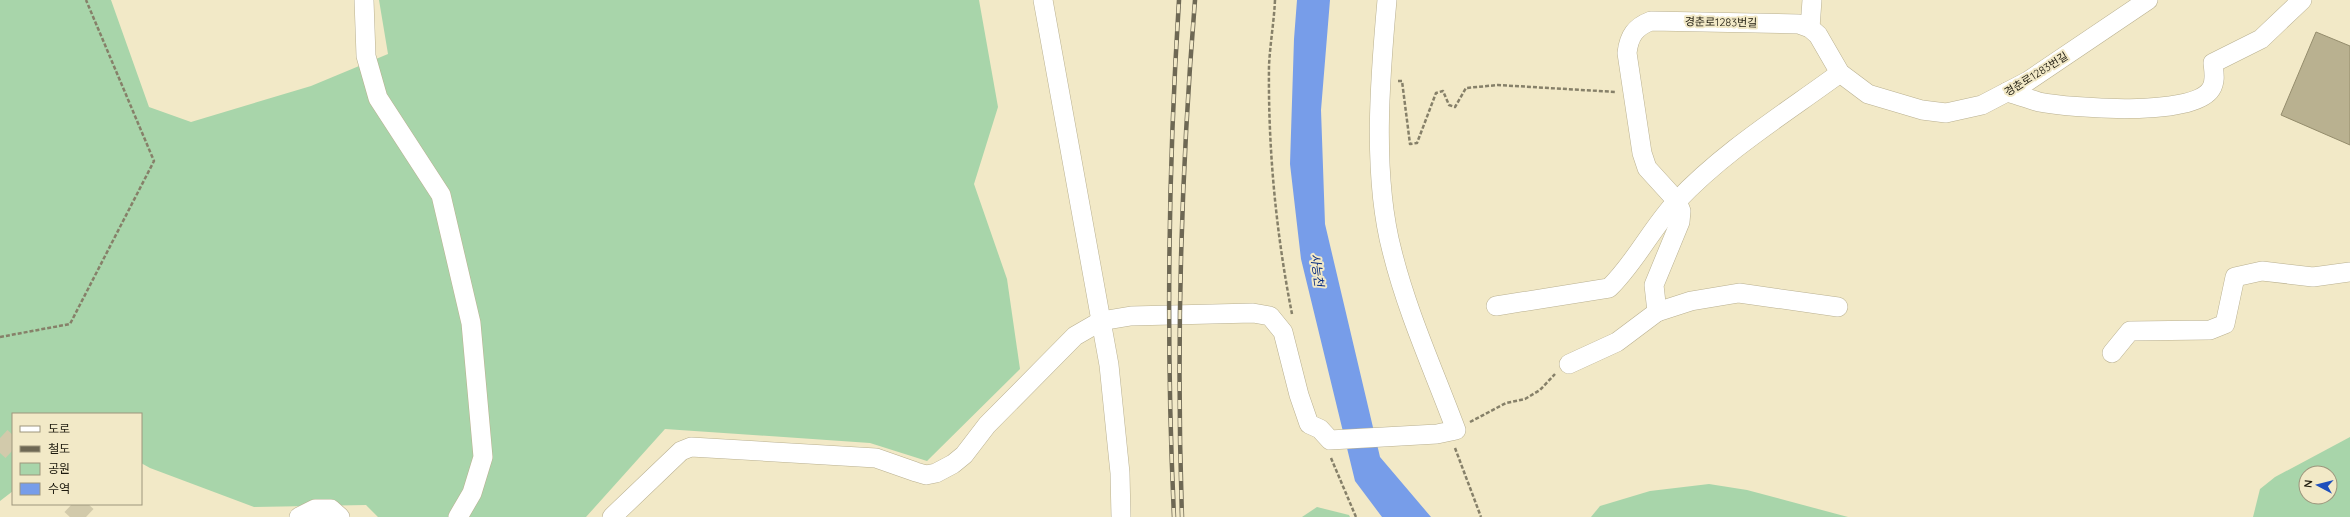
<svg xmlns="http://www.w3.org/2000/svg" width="2350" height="517" font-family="Quicksand,'Noto Sans KR',sans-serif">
<rect width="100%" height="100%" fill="#f2e9c7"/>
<g fill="#a8d5aa" fill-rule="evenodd">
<polygon points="0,0 111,0 149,107 191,122 311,86 388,54 379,0 979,0 998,107 974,184 1007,279 1020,369 927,461 870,443 665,429 586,517 378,517 366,505 254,507 150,468 141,463 141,414 13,414 13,491 0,501"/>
<path d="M2350,437V517H2253L2260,489L2275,477ZM2306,473H2330V497H2306Z"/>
<polygon points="1709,484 1747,490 1848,517 1591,517 1600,506 1650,491"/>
<polygon points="1317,507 1349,515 1350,517 1302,517"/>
</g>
<polygon fill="#779de9" points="1297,0 1330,0 1321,110 1325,224 1380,457 1431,517 1382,517 1355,481 1301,259 1290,164 1294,39"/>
<polygon fill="#b9b190" stroke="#948c6c" points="2316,32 2350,46 2350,145 2281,115"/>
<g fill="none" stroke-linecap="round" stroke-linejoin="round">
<g stroke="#d2caab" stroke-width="22" stroke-dasharray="22 11" stroke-linecap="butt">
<polyline points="0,438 13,450"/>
<polyline points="72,504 86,517"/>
</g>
<defs>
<g id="minor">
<polyline points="364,0 366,56 378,98 441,195 471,323 483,457 472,493 458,517"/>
<polyline points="1043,0 1109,365 1120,473 1121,517"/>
<polyline points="1810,28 1812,0"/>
<path d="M2007,92C2018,95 2029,99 2039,102C2070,108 2193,118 2211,89C2216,81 2214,73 2213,63L2261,39L2302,0"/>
<path d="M1496,306L1609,288C1635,263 1651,229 1676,202C1724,151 1784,114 1840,73"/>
<polyline points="1657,312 1691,301 1739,293 1838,307"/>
<polyline points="2112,353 2130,331 2210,330 2225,324 2235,277 2262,271 2313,277 2350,272"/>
<path d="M1569,364L1617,342L1657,312L1654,285L1680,222L1681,211L1677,201L1647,168L1642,153L1627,53C1629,36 1635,27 1651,21L1799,24L1810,28L1818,35L1840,73L1868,94L1922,110L1946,113L1982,105L2028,81L2148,0"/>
<polyline points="299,517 315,509 331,509 340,517"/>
<path d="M612,517L681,451L691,447L876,458L916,472L926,475L936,473L953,464L964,455L987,425L1075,336L1101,321L1131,316L1253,313L1270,316L1283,332L1299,395L1309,424L1320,429L1330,440L1437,434L1456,430C1434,371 1407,312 1392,251C1372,175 1380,77 1387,0"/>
</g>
</defs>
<use href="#minor" stroke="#b9b090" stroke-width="20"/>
<g stroke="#868069" stroke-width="2.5" stroke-dasharray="4 2" stroke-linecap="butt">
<path d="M1275,0C1274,22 1270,44 1269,66C1268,149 1276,233 1292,314"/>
<polyline points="1398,81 1402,81 1410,144 1417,143 1436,93 1443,91 1449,105 1455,107 1466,88 1498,85 1616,92"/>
<polyline points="0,337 70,324 154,161 86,0"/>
<polyline points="1470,422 1506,403 1525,399 1540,390 1555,374"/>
<polyline points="1455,448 1481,517"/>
<polyline points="1331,458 1356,517"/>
</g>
<use href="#minor" stroke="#fff" stroke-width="19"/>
<defs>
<g id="rail">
<path d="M1174,517C1166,345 1168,172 1179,0"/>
<path d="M1182,517C1176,344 1181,172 1195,0"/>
</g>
</defs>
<use href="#rail" stroke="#6e6854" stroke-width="4.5"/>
<use href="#rail" stroke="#f2e9c7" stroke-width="3" stroke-dasharray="9" stroke-linecap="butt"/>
</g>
<g text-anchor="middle" stroke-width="4" stroke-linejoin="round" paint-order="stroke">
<g font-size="11" fill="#1d1a0e" stroke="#f2e9c7">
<text transform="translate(1721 22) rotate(1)" y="4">경춘로1283번길</text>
<text transform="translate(2036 74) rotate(-32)" y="4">경춘로1283번길</text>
</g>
<g font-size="12" font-style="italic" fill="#06297f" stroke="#f2e9c7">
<text transform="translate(1317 270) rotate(82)" y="4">사능천</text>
</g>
</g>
<rect x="12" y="413" width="130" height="92" fill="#f2e9c7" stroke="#9d967d"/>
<rect x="20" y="426" width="20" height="6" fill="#ffffff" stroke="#9d967d"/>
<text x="48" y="433" font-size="12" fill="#1d1a0e">도로</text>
<rect x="20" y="446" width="20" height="6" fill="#6e6854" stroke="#9d967d"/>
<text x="48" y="453" font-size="12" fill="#1d1a0e">철도</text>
<rect x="20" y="463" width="20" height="12" fill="#a8d5aa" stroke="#9d967d"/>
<text x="48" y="473" font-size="12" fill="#1d1a0e">공원</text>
<rect x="20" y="483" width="20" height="12" fill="#779de9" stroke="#9d967d"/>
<text x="48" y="493" font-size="12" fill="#1d1a0e">수역</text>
<g transform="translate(2318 485) rotate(277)"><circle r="19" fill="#f2e9c7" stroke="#9d967d"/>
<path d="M0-3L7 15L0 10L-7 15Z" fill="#1f4fbc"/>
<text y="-6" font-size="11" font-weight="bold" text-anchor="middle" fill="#1d1a0e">N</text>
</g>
</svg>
